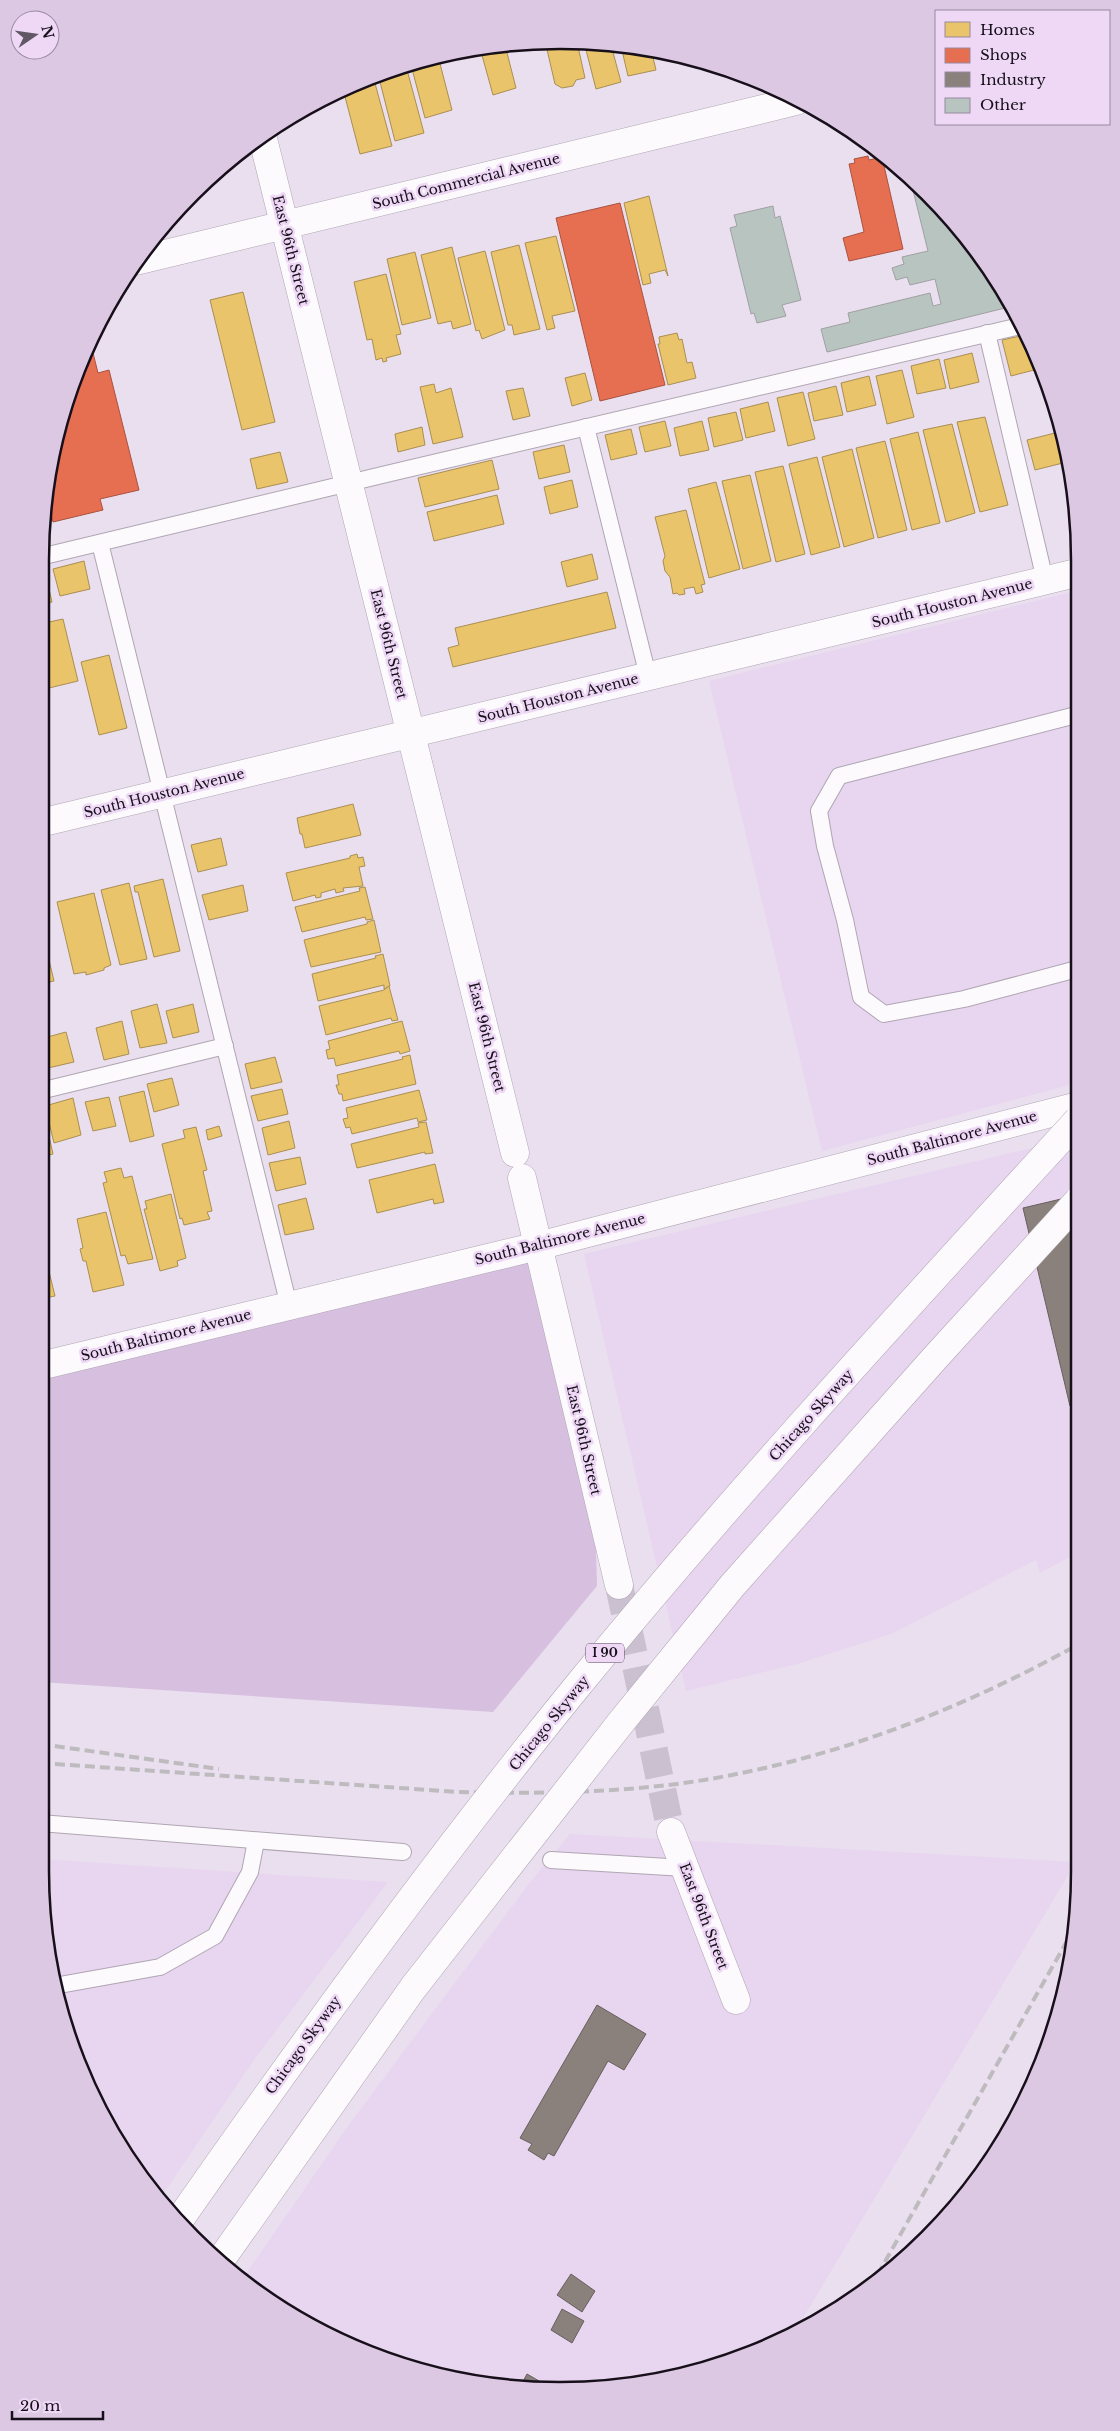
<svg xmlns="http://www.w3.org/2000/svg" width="1120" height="2431" font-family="'Libre Baskerville',serif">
<rect width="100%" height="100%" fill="#eadfef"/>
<g fill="#e8d5f0">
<polygon points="1076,591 1077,1083 822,1151 709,681"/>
<polygon points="1078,1137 1079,1552 1040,1573 1036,1560 891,1634 797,1664 686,1691 584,1254"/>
<polygon points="570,1834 1076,1862 794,2333 727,2363 661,2381 560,2391 459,2381 393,2363 300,2321 241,2281 348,2126 528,1885"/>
<polygon points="40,1859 388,1882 254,2060 159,2200 110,2131 68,2038 50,1972"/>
</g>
<polygon fill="#d7bfe0" points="535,1260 595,1519 597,1586 493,1712 40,1682 40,1380"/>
<g fill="#e9c46a" stroke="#aa8e52">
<polygon points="560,40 577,42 585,78 576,80 573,86 562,88 555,84 545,41"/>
<polygon points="584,42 611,45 621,82 596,89"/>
<polygon points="505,45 516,88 493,95 480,48"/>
<polygon points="621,46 651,49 656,70 628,76"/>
<polygon points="438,56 452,110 425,118 411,65"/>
<polygon points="693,60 710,65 695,68"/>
<polygon points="406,66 424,133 395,141 378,74"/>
<polygon points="373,76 392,146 360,154 343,89"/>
<polygon points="649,196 668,276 665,270 649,274 651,283 643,285 624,203"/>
<polygon points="556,236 575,311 552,316 555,328 547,330 525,243"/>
<polygon points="519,245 540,329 514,335 512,325 508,325 491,252"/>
<polygon points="452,247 471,324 453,329 451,321 438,324 421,255"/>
<polygon points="485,251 505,330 482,339 479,330 476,331 458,258"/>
<polygon points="415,252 431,318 402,325 387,259"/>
<polygon points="386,274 401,334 396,335 401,354 386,358 387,361 383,362 382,358 376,360 372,339 367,340 354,282"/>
<polygon points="243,292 275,422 242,430 210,300"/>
<polygon points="677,333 679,340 682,339 687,363 692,362 696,378 668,385 658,344 660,344 659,337"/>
<polygon points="1025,335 1032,346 1038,369 1011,376 1002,340"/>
<polygon points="972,353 979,382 950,389 944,360"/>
<polygon points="939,359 946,388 917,394 911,366"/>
<polygon points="902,370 914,417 887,424 876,376"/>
<polygon points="585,373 592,400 572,406 565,378"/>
<polygon points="869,376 876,405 847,412 841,383"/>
<polygon points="434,384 436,393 451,388 463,437 433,444 420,387"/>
<polygon points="836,386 843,415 814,421 808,393"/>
<polygon points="523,388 530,416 513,420 506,391"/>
<polygon points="803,392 815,439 788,446 777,398"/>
<polygon points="768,402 775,431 746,438 740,409"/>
<polygon points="736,412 743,440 714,447 708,418"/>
<polygon points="985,417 1008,505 980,512 957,422"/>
<polygon points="665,421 671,446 645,452 639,427"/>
<polygon points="702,421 709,450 680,456 674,428"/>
<polygon points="952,424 975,513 946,522 923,430"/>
<polygon points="422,427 425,445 398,452 395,434"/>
<polygon points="631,429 637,454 611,460 605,435"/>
<polygon points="918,432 940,523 912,530 890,439"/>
<polygon points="1059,432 1067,462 1035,470 1027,440"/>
<polygon points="885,441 907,530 878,538 856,448"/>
<polygon points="564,445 570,472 539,479 533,452"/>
<polygon points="852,449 874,538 844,547 822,457"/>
<polygon points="280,452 288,482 257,489 250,459"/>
<polygon points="817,457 840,547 811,555 789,464"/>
<polygon points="492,460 499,489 425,507 418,478"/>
<polygon points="783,466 805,554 776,562 755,472"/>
<polygon points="750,475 771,561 743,569 722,481"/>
<polygon points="572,480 578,507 550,514 544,487"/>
<polygon points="716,482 740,569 709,578 688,489"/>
<polygon points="497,495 504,524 434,541 427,512"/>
<polygon points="686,510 705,584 701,585 703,592 696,594 694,587 684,589 685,594 679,595 677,593 673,594 670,577 665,571 663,561 665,556 655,517"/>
<polygon points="592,554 598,579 567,587 561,562"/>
<polygon points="84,561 90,589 60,596 53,569"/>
<polygon points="45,571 52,602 40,605 40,572"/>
<polygon points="607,592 616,628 453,667 448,648 459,645 455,628"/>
<polygon points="63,619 78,681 49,688 40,650 40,624"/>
<polygon points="109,655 127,728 99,735 81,662"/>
<polygon points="353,804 361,835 305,848 302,834 300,834 297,818"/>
<polygon points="221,838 227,865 198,872 191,845"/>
<polygon points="357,854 358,858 363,857 365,866 359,867 363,886 343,888 344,891 336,893 335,889 321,893 321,897 316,898 315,895 293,901 286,873 350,858 350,856"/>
<polygon points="163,879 180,951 154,957 138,892 135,892 134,886"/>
<polygon points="129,883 147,959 120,965 101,890"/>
<polygon points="243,885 248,911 209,920 202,895"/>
<polygon points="365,887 373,919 366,920 365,917 302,932 295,907 360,891 359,888"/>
<polygon points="94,893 111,965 104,968 104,970 86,975 86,972 74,974 57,902"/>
<polygon points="374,920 381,952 311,967 304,940 367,924 367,922"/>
<polygon points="40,922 54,981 40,984"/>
<polygon points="383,954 390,986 384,989 384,985 318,1001 312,974 376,958 375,956"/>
<polygon points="389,986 398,1020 392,1021 391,1018 326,1035 319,1006 384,990"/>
<polygon points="157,1004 167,1043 140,1048 131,1011"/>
<polygon points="193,1004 199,1032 173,1038 166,1011"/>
<polygon points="122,1021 129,1054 104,1060 96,1028"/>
<polygon points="402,1021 410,1051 400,1054 399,1051 336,1066 334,1058 328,1059 326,1050 330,1049 328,1041"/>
<polygon points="66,1032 74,1062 48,1068 40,1039"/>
<polygon points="410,1055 416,1084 343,1101 342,1094 339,1094 336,1085 339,1085 337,1075 403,1059 402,1057"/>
<polygon points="275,1057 282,1082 251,1089 245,1064"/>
<polygon points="172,1078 179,1105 154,1112 147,1084"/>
<polygon points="282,1089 288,1114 258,1121 251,1096"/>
<polygon points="419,1090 427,1120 418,1122 417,1118 352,1134 350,1127 346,1128 343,1119 348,1118 346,1108"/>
<polygon points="144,1091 154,1136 130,1142 119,1097"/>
<polygon points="109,1097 116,1126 93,1131 85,1102"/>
<polygon points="73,1098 81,1135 54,1143 45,1106"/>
<polygon points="40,1110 43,1110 53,1154 40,1157"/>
<polygon points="289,1121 295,1148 268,1155 262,1128"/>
<polygon points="426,1122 433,1153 425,1154 425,1152 357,1168 351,1144 419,1127 418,1123"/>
<polygon points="219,1126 222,1136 208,1140 206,1130"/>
<polygon points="196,1127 207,1170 203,1171 212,1211 207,1212 210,1219 184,1225 182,1218 180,1219 162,1144 185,1138 183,1130"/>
<polygon points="300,1157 306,1184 276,1191 269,1163"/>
<polygon points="435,1164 444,1202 434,1204 433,1199 377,1213 369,1180"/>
<polygon points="121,1168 124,1178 132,1176 153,1259 128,1264 125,1255 121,1256 103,1183 107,1182 104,1172"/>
<polygon points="171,1194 186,1258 177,1261 178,1266 160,1271 144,1209 147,1209 145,1201"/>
<polygon points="306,1198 314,1229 285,1235 278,1205"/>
<polygon points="106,1212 124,1285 93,1292 86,1261 83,1261 80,1249 83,1248 77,1219"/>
<polygon points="40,1235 55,1296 40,1299"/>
</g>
<g fill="#e76f51" stroke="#a95240">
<polygon points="868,156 869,160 882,157 903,249 849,261 843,238 864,232 849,164 855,163 854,159"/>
<polygon points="620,203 665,385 600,401 556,218"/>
<polygon points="90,341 98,373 109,370 139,490 100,499 103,510 53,522 46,495 50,459 79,361"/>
</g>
<g fill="#8a817c" stroke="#685f5f">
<polygon points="1078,1195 1078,1404 1070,1406 1023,1208"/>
<polygon points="597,2005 646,2034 624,2070 608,2061 554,2156 548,2153 544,2160 528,2150 532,2144 520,2138"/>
<polygon points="571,2274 595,2291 582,2312 557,2295"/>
<polygon points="562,2309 584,2321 572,2343 551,2330"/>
<polygon points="527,2374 546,2385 544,2389 520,2387"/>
</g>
<g fill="#b8c4bf" stroke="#a0a0a3">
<polygon points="911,182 972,243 1009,307 827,352 821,329 850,322 848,313 930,293 933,306 941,304 935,279 910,285 907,277 896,280 892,268 904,264 902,257 928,251"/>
<polygon points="773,206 775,218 780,216 801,300 782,305 786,316 757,323 754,313 751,314 730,228 737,226 734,215"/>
</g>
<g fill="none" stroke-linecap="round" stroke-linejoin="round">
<polyline stroke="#cac0cf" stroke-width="28" stroke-dasharray="28 14" stroke-linecap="butt" points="619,1585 671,1832"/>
<defs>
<g id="service">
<polyline points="987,333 1045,580"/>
<polyline points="586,427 648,676"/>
<polyline points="100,543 289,1306"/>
<polyline points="40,557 399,471 1020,326"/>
<polyline points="1076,715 839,776 819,811 825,846 845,920 861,997 884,1014 964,999 1077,969"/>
<polyline points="40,1091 225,1046"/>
<polyline points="40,1823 403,1852"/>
<polyline points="551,1860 685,1868"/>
<polyline points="54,1986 160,1967 215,1936 250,1872 256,1841"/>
</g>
<g id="minor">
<polyline points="262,135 515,1153"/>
<polyline points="40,823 1076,573"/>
<polyline points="522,1178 619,1585"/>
<polyline points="40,1366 538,1246 1078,1106"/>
<polyline points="671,1832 736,2000"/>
</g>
<polyline id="secondary" points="136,261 796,101"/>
</defs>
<use href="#service" stroke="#afa6b2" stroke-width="18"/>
<use href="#minor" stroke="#afa6b2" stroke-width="29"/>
<use href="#secondary" stroke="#afa6b2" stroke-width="29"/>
<use href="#service" stroke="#fcfafd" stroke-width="16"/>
<use href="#minor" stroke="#fcfafd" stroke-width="28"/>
<use href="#secondary" stroke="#fcfafd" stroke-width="28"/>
<g stroke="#bebbbf" stroke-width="4" stroke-dasharray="10 5" stroke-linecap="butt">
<polyline points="40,1744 219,1769"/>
<path d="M40,1763L458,1792C539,1794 623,1793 704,1780C837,1758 962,1709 1079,1644"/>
<polyline points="977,2180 1021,2106"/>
<polyline points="870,2288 1075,1927"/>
</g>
<defs>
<g id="motorway-bridge">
<path d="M178,2222C305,2040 435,1861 575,1689C735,1493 907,1307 1078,1120"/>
<polyline points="220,2261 413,1988 622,1721 732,1586 934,1359 1078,1201"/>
</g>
</defs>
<use href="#motorway-bridge" stroke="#afa6b2" stroke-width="29" stroke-linecap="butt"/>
<use href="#motorway-bridge" stroke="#fcfafd" stroke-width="28"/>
</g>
<g text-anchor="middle" stroke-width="5" stroke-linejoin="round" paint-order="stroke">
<rect fill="#eed8f6" stroke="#584c5c" stroke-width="1" x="586" y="1643.5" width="38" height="19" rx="4"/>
<g font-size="12" font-weight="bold" fill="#17101a">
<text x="605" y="1657">I 90</text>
</g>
<g font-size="14" fill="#17101a" stroke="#eed8f6">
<text transform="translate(466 181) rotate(-14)" y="5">South Commercial Avenue</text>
<text transform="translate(291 250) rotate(76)" y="5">East 96th Street</text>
<text transform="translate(952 603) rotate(-14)" y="5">South Houston Avenue</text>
<text transform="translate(389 644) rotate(76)" y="5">East 96th Street</text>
<text transform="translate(558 698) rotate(-14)" y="5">South Houston Avenue</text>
<text transform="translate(164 793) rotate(-14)" y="5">South Houston Avenue</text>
<text transform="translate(487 1037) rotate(76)" y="5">East 96th Street</text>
<text transform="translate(952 1138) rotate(-15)" y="5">South Baltimore Avenue</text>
<text transform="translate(560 1239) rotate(-14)" y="5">South Baltimore Avenue</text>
<text transform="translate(166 1335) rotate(-14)" y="5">South Baltimore Avenue</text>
<text transform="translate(811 1415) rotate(-48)" y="5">Chicago Skyway</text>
<text transform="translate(584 1440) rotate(77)" y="5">East 96th Street</text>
<text transform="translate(549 1723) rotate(-51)" y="5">Chicago Skyway</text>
<text transform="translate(704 1916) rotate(69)" y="5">East 96th Street</text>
<text transform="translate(303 2045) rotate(-54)" y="5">Chicago Skyway</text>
</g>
</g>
<path d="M0 0H1120V2431H0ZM560 49H560A511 511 0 0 1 1071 560V1871A511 511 0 0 1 560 2382H560A511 511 0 0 1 49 1871V560A511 511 0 0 1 560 49Z" fill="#ddc8e4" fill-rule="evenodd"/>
<path fill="none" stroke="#17101a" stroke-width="2.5" d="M560 49H560A511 511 0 0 1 1071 560V1871A511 511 0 0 1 560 2382H560A511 511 0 0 1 49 1871V560A511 511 0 0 1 560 49Z"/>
<rect x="935" y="10" width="175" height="115" fill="#eed8f6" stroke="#98889e"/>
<rect x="945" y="22" width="25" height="15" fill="#e9c46a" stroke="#98889e"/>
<text x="980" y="35" font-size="15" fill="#17101a">Homes</text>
<rect x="945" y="48" width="25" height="15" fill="#e76f51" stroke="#98889e"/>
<text x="980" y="60" font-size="15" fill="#17101a">Shops</text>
<rect x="945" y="72" width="25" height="15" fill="#8a817c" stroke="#98889e"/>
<text x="980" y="85" font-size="15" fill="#17101a">Industry</text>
<rect x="945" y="98" width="25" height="15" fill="#b8c4bf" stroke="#98889e"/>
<text x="980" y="110" font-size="15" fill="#17101a">Other</text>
<g transform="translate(35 35) rotate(77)"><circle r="24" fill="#eed8f6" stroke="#98889e"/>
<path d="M0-4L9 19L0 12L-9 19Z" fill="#615865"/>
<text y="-8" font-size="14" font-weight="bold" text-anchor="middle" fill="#17101a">N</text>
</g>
<path d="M12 2411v8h91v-8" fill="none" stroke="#17101a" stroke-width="2.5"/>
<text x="20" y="2411" font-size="15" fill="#17101a" stroke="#eed8f6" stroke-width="4" paint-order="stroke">20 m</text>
</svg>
